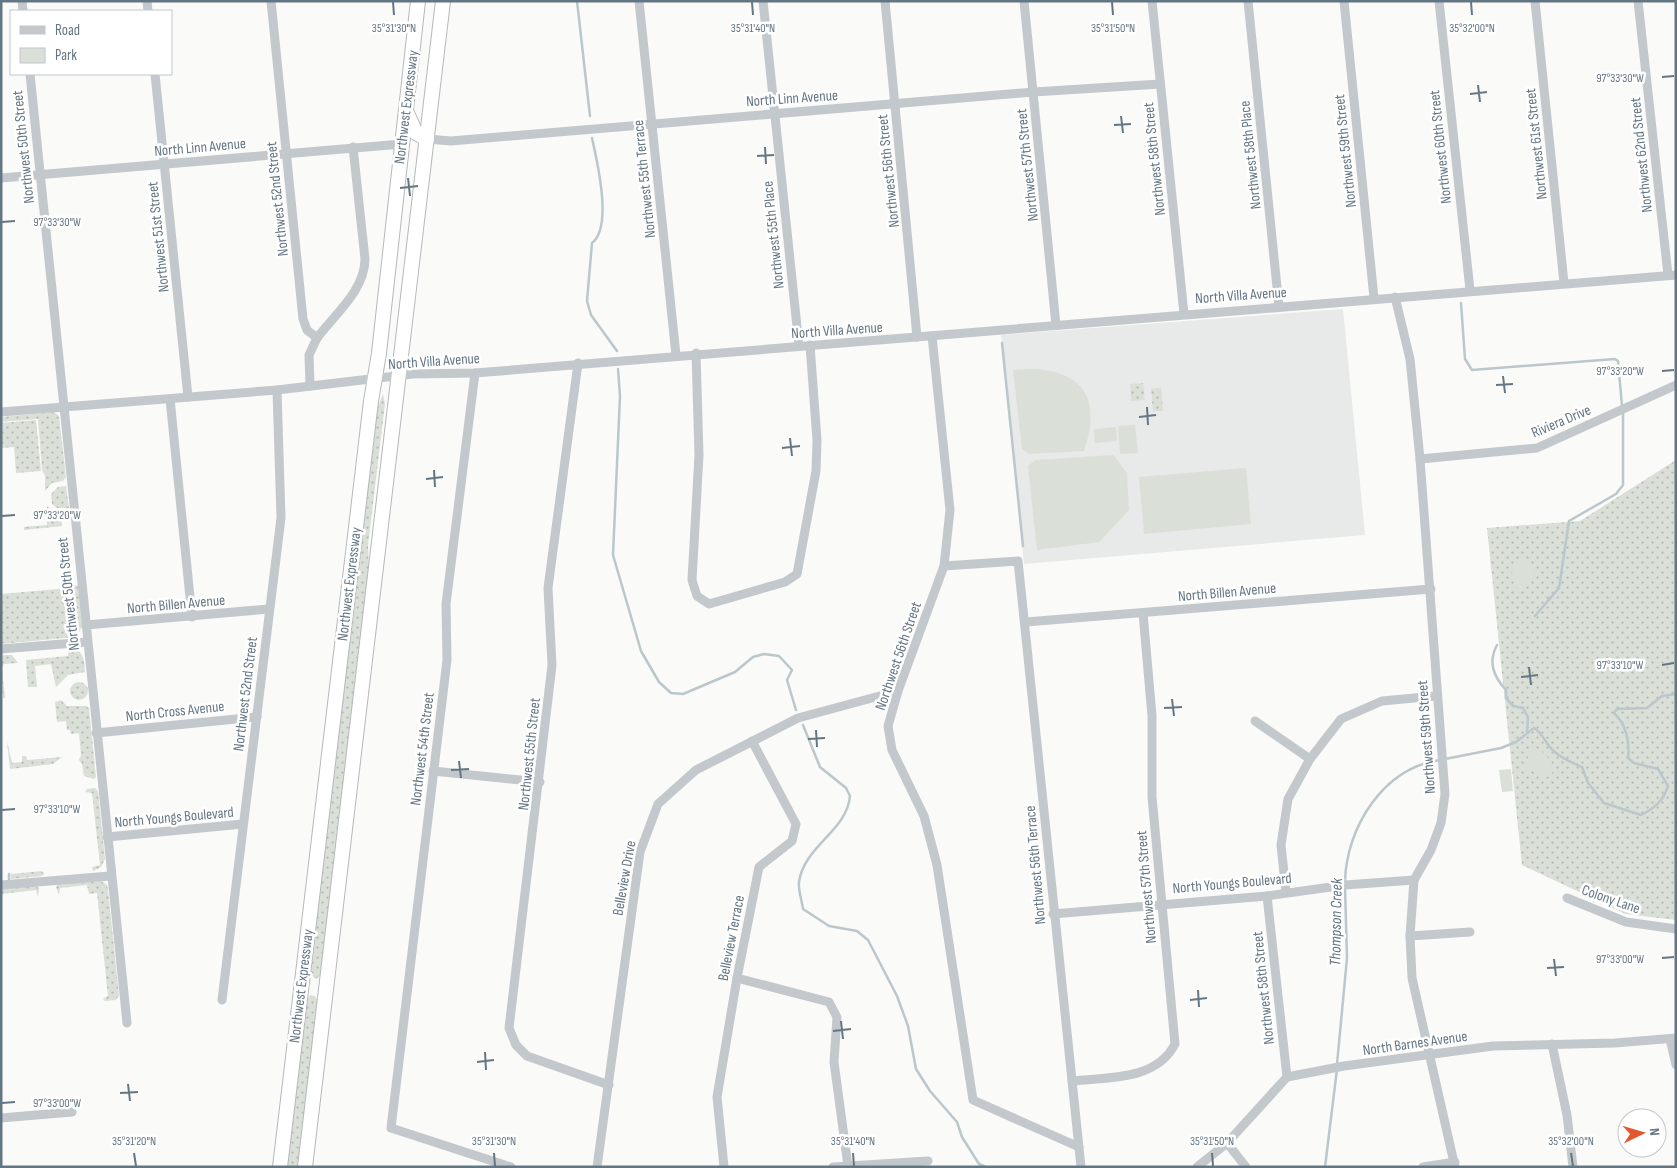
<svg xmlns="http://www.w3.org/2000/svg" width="1677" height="1168" font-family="'Sofia Sans Condensed',sans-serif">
<defs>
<pattern id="green-dots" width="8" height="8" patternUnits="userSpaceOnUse" patternTransform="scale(1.25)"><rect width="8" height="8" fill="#dadfd7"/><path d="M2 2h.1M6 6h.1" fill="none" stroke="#b4b9b4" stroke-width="1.8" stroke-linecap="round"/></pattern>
</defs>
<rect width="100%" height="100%" fill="#fafaf8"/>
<polygon fill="#e8e9e9" points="1343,309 1365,535 1024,564 1001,335"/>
<g fill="url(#green-dots)">
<polygon points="1143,383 1145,400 1131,401 1130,384"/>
<polygon points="1161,388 1163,411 1153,411 1151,389"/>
<polygon points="383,394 385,404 368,545 369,575 321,975 316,979 310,974 378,406"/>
<polygon points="54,412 59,416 66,477 63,481 52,483 45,491 45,476 42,469 38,419 1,422 1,417"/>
<polygon points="36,420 41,471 16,473 14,447 1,448 1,423"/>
<polygon points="1676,460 1676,920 1626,914 1522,865 1487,528 1580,521"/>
<polygon points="66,486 69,508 57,508 52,504 51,494 58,487"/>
<polygon points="47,506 56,515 61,515 62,526 24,530 24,527 47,525"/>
<polygon points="70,584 78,586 82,627 75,637 1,644 1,594 70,588"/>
<path d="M69,648C83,649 85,660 85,672L68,675L56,687L51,664L35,666L37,687H28L26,660L68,656Z"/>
<polygon points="12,655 18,663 4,664 2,669 5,698 3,698 1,655"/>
<circle cx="79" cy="691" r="9"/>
<polygon points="61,700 67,706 86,706 89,708 96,777 94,779 84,776 82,764 79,760 81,755 79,733 71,734 70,730 67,730 66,721 57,722 55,702"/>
<polygon points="7,741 12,763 22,762 22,756 26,756 27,760 62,757 53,764 10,769"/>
<polygon points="95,788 98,791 105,859 101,867 93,871 92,867 100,865 92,793 85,792 87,789"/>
<polygon points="42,871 44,874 42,876 11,879 11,874"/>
<polygon points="101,881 107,885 108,890 119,995 116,1000 105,1001 103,999 108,996 97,893 89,894 87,885 60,888 59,895 56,887 58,884"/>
<polygon points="37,886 39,889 38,897 36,890 1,894 1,889"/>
<polygon points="310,995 315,996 318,1001 299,1167 287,1167 307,1000"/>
</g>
<g fill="#dadfd7">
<path d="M1034,369C1088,372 1100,404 1084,451L1029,454L1022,449L1013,370Z"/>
<polygon points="1135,425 1138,453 1120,454 1118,426"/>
<polygon points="1116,427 1117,441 1095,443 1094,429"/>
<polygon points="1113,455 1127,473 1129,510 1099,542 1037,550 1028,466 1035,460"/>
<polygon points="1246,468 1251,524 1144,534 1139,477"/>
<polygon points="1521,558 1535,569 1529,585 1524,589 1517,589 1512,573 1514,562"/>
<polygon points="1532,750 1543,752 1557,769 1542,781 1535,772 1526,769 1524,765"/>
<polygon points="1511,769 1513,791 1502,792 1499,770"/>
</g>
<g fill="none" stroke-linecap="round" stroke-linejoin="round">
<g stroke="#bbc7cb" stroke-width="2.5">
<polyline points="577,1 590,116"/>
<path d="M592,138C597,161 613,227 592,243L587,301L591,315L617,351"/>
<polyline points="1461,303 1465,359 1472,370 1615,359 1618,361 1622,406"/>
<polyline points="1002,343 1023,546"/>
<polyline points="618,369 620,396 613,555 641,651 659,682 671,693 683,694 735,672 753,657 764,654 779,656 792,670 787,680 796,710"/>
<polyline points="1535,616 1559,588 1569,521 1616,494 1623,485 1623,411"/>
<path d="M1497,645C1488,662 1493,676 1506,690V698L1513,706L1523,708L1528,717L1527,733"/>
<path d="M803,725L820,767L846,788L850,796C847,831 804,846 799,882C798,890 802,901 803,909L829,926L857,931L868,940L897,996L908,1026L916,1069L930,1091L957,1122L962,1137L979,1164L986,1167"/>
<path d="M1445,759L1501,748L1516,742L1534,728C1542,733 1544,740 1550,747C1558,757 1571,762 1582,767L1588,783L1604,803L1641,815C1655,808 1663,801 1668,786L1658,769L1634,763L1628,758C1630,742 1626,724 1614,713L1617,709L1647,708L1662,696L1676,694"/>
<polyline points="9,874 9,879"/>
<path d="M1345,882C1346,828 1383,768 1440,760"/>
<polyline points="1337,1064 1347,958 1345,887"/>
<polyline points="1325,1167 1337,1069"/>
</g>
<defs>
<g id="highway">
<polyline points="406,111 416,133 427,139"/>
<polyline points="280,1167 371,401 379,353 418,1"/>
<polyline points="305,1167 443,1"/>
</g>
</defs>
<use href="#highway" stroke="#b4b9bd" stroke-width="16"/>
<g stroke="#c3c8cc" stroke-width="9">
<polyline points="22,1 23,11"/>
<polyline points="147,1 148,11"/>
<polyline points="271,1 303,319 307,330 317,338 309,355 310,386"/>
<polyline points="639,1 676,355"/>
<polyline points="763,1 799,346"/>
<polyline points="885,1 917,337"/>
<polyline points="1024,1 1056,325"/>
<polyline points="1152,1 1184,314"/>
<polyline points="1248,1 1279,307"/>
<polyline points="1344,1 1374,298"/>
<polyline points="1439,1 1470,290"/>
<polyline points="1535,1 1564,283"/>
<polyline points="1638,1 1668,275"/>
<polyline points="30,74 127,1023"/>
<polyline points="155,74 188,397"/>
<polyline points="427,139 451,141 1034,92 1160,84"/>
<polyline points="1,178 402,144"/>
<polyline points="1395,297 1410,359 1420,459 1445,794 1441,823 1431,850 1414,880 1410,936 1412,978 1455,1167"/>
<polyline points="932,336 950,510 944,566 898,691 888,726 892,750 924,816 937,865 973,1100 1079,1147"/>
<path d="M317,338C335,314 365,290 365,259L353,147"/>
<polyline points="696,353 699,455 692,580 697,596 709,604 785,582 797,574 816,471 817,440 810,345"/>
<polyline points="578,363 548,588 552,665 509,1028 516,1045 527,1056 609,1085"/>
<polyline points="475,373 446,604 447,660 391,1128 511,1167"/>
<polyline points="170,399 192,617"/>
<polyline points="1,412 277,390 413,374 475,373 1676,275"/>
<polyline points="1420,459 1537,448 1676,385"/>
<polyline points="944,566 1018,561 1081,1167"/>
<polyline points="1026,622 1431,589"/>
<polyline points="86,625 269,609"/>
<polyline points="1,649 87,642"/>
<polyline points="1255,721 1310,759"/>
<polyline points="96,733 257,717"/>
<polyline points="433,771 540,782"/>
<polyline points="107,837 243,824"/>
<polyline points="1,885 110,876"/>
<polyline points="1286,892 1281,845 1288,799 1310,759 1341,719 1382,701 1436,696"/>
<polyline points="1267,896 1287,1077"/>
<polyline points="1567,898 1626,922 1676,929"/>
<polyline points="1053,914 1267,896 1345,885 1414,880"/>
<polyline points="1410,936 1470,932"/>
<polyline points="737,978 829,1002 837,1017 834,1062 848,1166"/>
<polyline points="222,1000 281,518 277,390"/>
<polyline points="1670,1039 1676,1065"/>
<polyline points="1552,1044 1567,1115 1573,1167"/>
<path d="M1072,1081C1108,1077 1156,1081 1175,1044L1152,797V716L1143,613"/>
<polyline points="1,1118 72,1112"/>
<polyline points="1227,1143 1246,1167"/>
<polyline points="597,1167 640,852 658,804 696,770 798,718 898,691"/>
<polyline points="724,1167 717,1097 737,978 759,867 792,841 796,824 752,741"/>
<polyline points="833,1167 928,1161"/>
<polyline points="1197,1167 1227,1143 1287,1077 1344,1066 1493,1046 1615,1043 1676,1038"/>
<polyline points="1423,1167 1455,1162"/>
</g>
<use href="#highway" stroke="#fff" stroke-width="14"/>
</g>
<path fill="none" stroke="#657683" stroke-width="2" d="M393,2L394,15M752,2L753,15M1112,2L1113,15M1471,2L1472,15M1662,77L1674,76M1478,85L1480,102M1470,94L1487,92M1121,116L1123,133M1114,125L1131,124M765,147L766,164M757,156L774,155M408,178L410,196M400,188L418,186M2,222L15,221M1662,371L1674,370M1503,376L1505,393M1496,385L1513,384M1147,407L1148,425M1139,417L1156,415M790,438L792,456M782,448L800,446M434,470L435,487M426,479L443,477M2,516L15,515M1662,665L1674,663M1529,667L1531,685M1521,677L1538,675M1172,699L1174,716M1164,708L1182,707M816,730L817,747M808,739L825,738M459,761L461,778M451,770L469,769M2,810L15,809M1662,958L1674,957M1554,959L1556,976M1547,968L1564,967M1198,990L1199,1007M1190,1000L1207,998M841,1021L843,1039M833,1031L851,1029M485,1052L486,1070M477,1062L494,1060M128,1084L130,1101M120,1093L138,1092M2,1103L15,1102M134,1153L136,1166M494,1153L495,1166M853,1153L854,1166M1212,1153L1213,1166M1571,1153L1573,1166"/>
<g text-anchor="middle" stroke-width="5" stroke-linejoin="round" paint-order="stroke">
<g font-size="15" fill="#657683" stroke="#fff">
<text transform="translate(792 98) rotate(-4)" y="5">North Linn Avenue</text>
<text transform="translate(406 107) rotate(-83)" y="5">Northwest Expressway</text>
<text transform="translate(1536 144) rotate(-96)" y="5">Northwest 61st Street</text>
<text transform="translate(23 147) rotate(-96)" y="5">Northwest 50th Street</text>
<text transform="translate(200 147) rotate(-5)" y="5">North Linn Avenue</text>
<text transform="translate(1440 147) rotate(-96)" y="5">Northwest 60th Street</text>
<text transform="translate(1345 151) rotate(-96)" y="5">Northwest 59th Street</text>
<text transform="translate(1250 155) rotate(-96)" y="5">Northwest 58th Place</text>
<text transform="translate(1641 155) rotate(-96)" y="5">Northwest 62nd Street</text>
<text transform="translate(1154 159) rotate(-96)" y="5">Northwest 58th Street</text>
<text transform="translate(1027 165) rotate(-96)" y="5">Northwest 57th Street</text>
<text transform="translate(888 171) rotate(-96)" y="5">Northwest 56th Street</text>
<text transform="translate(644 179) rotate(-96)" y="5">Northwest 55th Terrace</text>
<text transform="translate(277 199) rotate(-96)" y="5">Northwest 52nd Street</text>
<text transform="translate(773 235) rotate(-96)" y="5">Northwest 55th Place</text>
<text transform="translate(158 237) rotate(-96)" y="5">Northwest 51st Street</text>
<text transform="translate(1241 295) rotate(-4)" y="5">North Villa Avenue</text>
<text transform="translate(837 330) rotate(-4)" y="5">North Villa Avenue</text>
<text transform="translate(434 361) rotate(-4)" y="5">North Villa Avenue</text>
<text transform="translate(1561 421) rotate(-23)" y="5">Riviera Drive</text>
<text transform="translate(349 584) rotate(-83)" y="5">Northwest Expressway</text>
<text transform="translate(1227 592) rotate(-5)" y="5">North Billen Avenue</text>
<text transform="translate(68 594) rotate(-96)" y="5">Northwest 50th Street</text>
<text transform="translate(176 604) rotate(-5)" y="5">North Billen Avenue</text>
<text transform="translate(898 656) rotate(-71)" y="5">Northwest 56th Street</text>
<text transform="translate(245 694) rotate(-83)" y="5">Northwest 52nd Street</text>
<text transform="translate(175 711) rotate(-6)" y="5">North Cross Avenue</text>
<text transform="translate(1426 737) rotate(-94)" y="5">Northwest 59th Street</text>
<text transform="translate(422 749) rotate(-83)" y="5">Northwest 54th Street</text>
<text transform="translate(529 754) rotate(-84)" y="5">Northwest 55th Street</text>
<text transform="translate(174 817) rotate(-5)" y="5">North Youngs Boulevard</text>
<text transform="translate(1035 865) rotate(-95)" y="5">Northwest 56th Terrace</text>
<text transform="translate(624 878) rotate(-80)" y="5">Belleview Drive</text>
<text transform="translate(1232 883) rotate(-5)" y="5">North Youngs Boulevard</text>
<text transform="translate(1146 887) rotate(-95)" y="5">Northwest 57th Street</text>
<text transform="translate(1611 899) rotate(19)" y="5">Colony Lane</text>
<text transform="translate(731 938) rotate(-79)" y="5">Belleview Terrace</text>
<text transform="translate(301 986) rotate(-83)" y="5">Northwest Expressway</text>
<text transform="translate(1263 988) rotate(-96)" y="5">Northwest 58th Street</text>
<text transform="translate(1415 1043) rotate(-8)" y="5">North Barnes Avenue</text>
</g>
<g font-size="16" font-style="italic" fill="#60757c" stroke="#fff">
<text transform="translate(1335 922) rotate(-89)" y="6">Thompson Creek</text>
</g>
</g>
<g font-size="12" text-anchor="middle" fill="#657683" stroke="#fff" stroke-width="5" stroke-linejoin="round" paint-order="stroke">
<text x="394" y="32">35°31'30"N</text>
<text x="753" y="32">35°31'40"N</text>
<text x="1113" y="32">35°31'50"N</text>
<text x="1472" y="32">35°32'00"N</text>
<text x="1620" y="82">97°33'30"W</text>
<text x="57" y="226">97°33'30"W</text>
<text x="1620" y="375">97°33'20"W</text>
<text x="57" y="519">97°33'20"W</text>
<text x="1620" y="669">97°33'10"W</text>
<text x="57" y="813">97°33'10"W</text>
<text x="1620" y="963">97°33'00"W</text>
<text x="57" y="1107">97°33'00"W</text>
<text x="134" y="1145">35°31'20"N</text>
<text x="494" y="1145">35°31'30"N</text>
<text x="853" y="1145">35°31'40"N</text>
<text x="1212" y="1145">35°31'50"N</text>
<text x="1571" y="1145">35°32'00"N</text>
</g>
<rect width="1677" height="1168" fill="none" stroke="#657683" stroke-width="5"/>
<rect x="10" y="10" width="162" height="65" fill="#ffffff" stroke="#c1c8cd"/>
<rect x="20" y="26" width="25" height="8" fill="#c3c8cc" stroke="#c1c8cd"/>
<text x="55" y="35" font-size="15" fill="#657683">Road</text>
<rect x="20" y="48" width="25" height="15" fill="#dadfd7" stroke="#c1c8cd"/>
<text x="55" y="60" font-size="15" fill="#657683">Park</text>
<g transform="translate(1642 1133) rotate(85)"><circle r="24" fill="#ffffff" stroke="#c1c8cd"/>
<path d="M0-4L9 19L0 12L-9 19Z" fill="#e4572e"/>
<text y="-8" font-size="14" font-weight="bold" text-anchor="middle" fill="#657683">N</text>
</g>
</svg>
